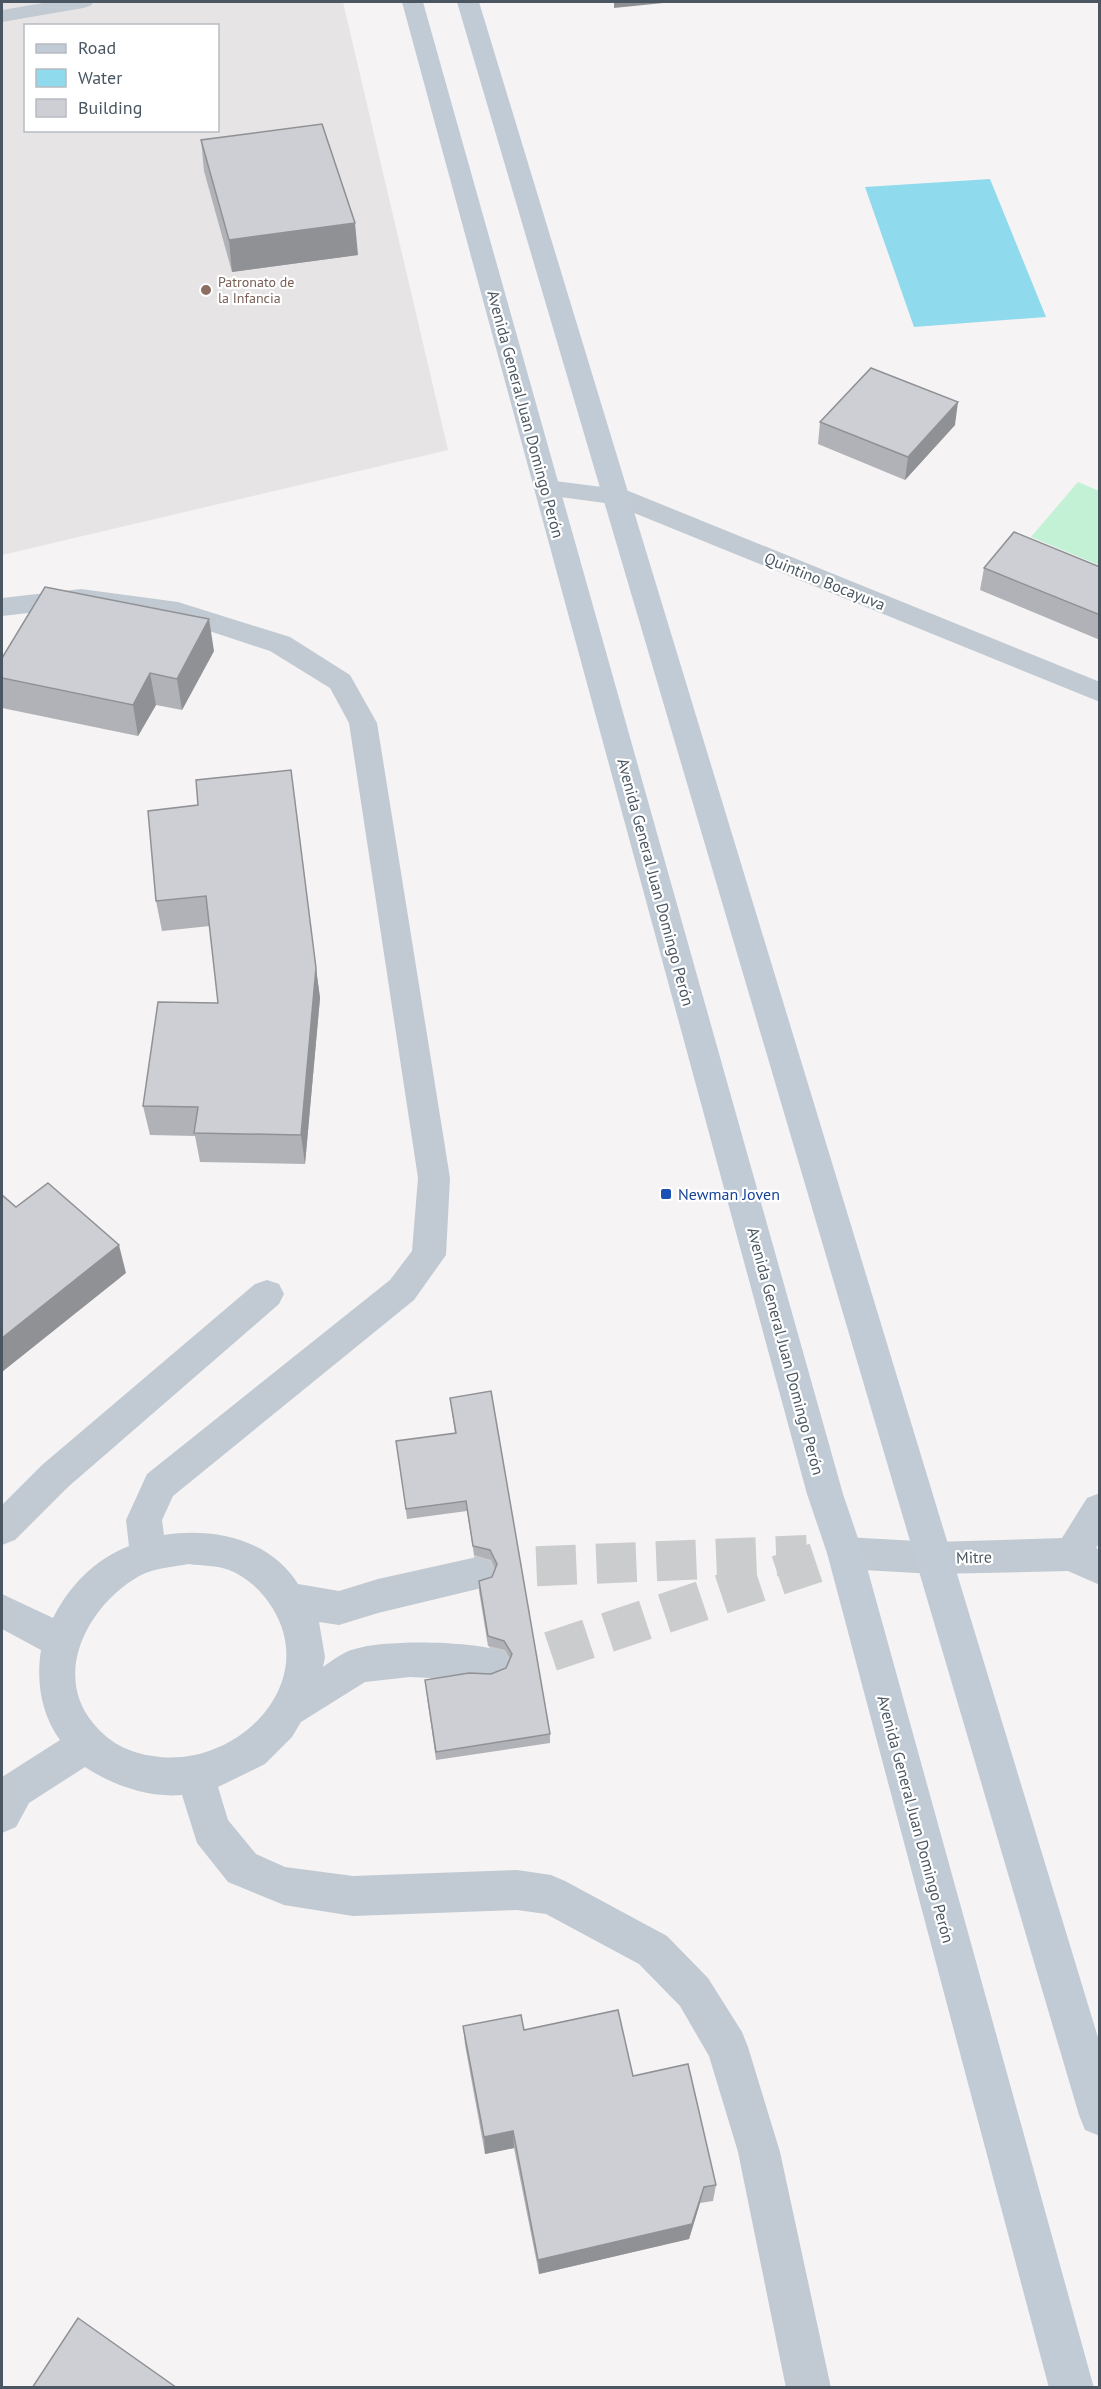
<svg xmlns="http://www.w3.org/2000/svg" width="1101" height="2389" font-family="'PT Sans',sans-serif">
<rect width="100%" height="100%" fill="#f5f3f3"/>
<path fill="#e6e4e5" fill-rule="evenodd" d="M2,2H343L448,450L2,555ZM26,26H218V130H26Z"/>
<polygon fill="#c3f1d5" points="1078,482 1099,491 1099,565 1031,537"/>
<polygon fill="#90daee" points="990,179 1046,317 914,327 865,187"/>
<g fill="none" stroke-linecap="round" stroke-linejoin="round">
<g stroke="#caccce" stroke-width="40" stroke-dasharray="40 20" stroke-linecap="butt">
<polyline points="477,1574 519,1567 807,1555"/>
<polyline points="492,1664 534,1657 845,1553"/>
</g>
<g fill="#c1cad2" fill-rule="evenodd">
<polygon points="49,2 94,2 90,6 83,8 2,22 2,10"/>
<polygon points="547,480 626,490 1100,682 1100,702 612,504 538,494 534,488 538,482"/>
<path d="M81,589L178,602L290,637L350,675L377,723L450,1178L446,1255L414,1300L173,1496L162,1520L164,1535C213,1527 270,1539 298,1584L339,1591L378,1579L477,1557L490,1562L495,1574L490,1586L378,1613L339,1625L319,1622L325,1657L323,1667C333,1660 343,1652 355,1649C386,1639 475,1641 504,1652L510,1664L504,1676L491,1681L410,1677L365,1682L301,1722L292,1737L265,1764L218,1787L228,1820L256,1854L285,1867L353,1876L517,1870L551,1875L565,1881L667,1936L708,1978L742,2032L748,2047L780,2152L831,2388H786L738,2152L709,2056L680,2006L639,1964L546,1914L517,1910L353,1916L284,1905L228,1882L197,1843L182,1795C149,1798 112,1785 85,1767L29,1803L16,1827L2,1833V1777L60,1740C41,1714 36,1681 41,1650L2,1629V1594L53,1618C70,1585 94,1560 129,1546L126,1520L147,1474L390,1280L412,1251L418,1178L349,723L330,688L270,651L176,620L81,607L2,616V598ZM189,1564C202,1566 217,1565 229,1570C247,1577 263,1592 273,1609C319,1685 238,1765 160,1757C132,1754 111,1745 93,1723C51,1672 90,1603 141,1575C155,1568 173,1567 189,1564Z"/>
<polygon points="267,1280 279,1284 284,1294 279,1304 68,1487 15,1540 2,1545 2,1505 42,1465 255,1284"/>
<polygon points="1100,1493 1100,1542 1096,1548 1100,1550 1100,1585 1068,1571 935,1574 845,1569 832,1565 827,1553 832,1541 845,1537 935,1542 1062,1538 1087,1498"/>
</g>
<g fill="#c1cbd6" fill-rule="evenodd">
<polygon points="402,2 423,2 843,1494 863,1553 1094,2388 1049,2388 827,1553 807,1494"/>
<polygon points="457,2 479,2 1100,2044 1100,2136 1085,2130 1079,2115"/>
</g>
</g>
<g fill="#b0b2b7">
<polygon points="201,140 358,255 232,272 204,171"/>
<polygon points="820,422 955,425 905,480 818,444"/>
<polygon points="1100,567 1100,640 980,590 984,568"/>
<polygon points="214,651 182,710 156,705 138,736 2,708 2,658"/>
<polygon points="148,811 316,968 320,998 305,1164 200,1162 195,1136 150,1135 143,1106 218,1003 210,926 162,931 156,901"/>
<polygon points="450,1398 550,1734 550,1743 436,1760 426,1689 491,1674 506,1668 510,1659 505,1650 488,1646 479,1591 479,1581 492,1577 495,1569 491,1560 474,1555 467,1511 407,1519 398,1451 455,1433"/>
<polygon points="463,2026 524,2030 633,2076 716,2185 713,2201 700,2203 689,2239 539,2274 514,2148 485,2154 465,2045"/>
</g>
<g fill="#909195">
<polygon points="614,2 673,2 614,8"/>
<polygon points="355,223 358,255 232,272 229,240"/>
<polygon points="958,402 955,425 905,480 908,457"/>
<polygon points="209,619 214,651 182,710 177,679"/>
<polygon points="150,673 156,705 138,736 133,705"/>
<polygon points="316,968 320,998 305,1164 301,1135"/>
<polygon points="119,1245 126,1273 2,1372 2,1338"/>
<polygon points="513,2131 514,2148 485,2154 484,2137"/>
<polygon points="704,2187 700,2203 689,2239 539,2274 538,2260"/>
</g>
<g fill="#cdcfd5" stroke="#909195" stroke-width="1.5">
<polygon points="322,124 355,223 229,240 201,140"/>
<polygon points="871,368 958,402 908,457 820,422"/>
<polygon points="1014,532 1100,567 1100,615 984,568"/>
<polygon points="45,587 209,619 177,679 150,673 133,705 2,678 2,658"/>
<polygon points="291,770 316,968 301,1135 194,1133 198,1107 143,1106 158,1002 218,1003 206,896 156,901 148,811 198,805 196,780"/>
<polygon points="48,1183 119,1245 2,1338 2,1195 16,1207"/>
<polygon points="491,1391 550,1734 436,1752 425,1680 469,1673 491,1674 506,1668 512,1654 504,1641 488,1636 479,1581 492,1577 497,1564 490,1550 473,1546 466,1501 406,1509 396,1441 456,1433 450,1398"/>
<polygon points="618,2010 633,2076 688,2064 716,2185 704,2187 692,2224 538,2260 513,2131 484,2137 463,2026 521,2015 524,2030"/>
<polygon points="78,2318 177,2388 32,2388"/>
</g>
<circle fill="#8d6e63" stroke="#fff" stroke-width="2" cx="206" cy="290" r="6"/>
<rect fill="#1a4fb4" stroke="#fff" stroke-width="2" x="660" y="1188" width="12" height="12" rx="3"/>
<g text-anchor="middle" stroke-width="4.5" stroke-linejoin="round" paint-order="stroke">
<g font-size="14" fill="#785e54" stroke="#fff" text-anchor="start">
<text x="218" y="287">Patronato de<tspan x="218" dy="16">la Infancia</tspan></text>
</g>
<g font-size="16" fill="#4a5661" stroke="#fff">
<text transform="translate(526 414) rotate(75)" y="6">Avenida General Juan Domingo Perón</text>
<text transform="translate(825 581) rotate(22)" y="6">Quintino Bocayuva</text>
<text transform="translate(656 882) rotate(75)" y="6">Avenida General Juan Domingo Perón</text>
<text transform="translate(786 1351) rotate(75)" y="6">Avenida General Juan Domingo Perón</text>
<text transform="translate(974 1557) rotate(-2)" y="6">Mitre</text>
<text transform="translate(916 1819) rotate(75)" y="6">Avenida General Juan Domingo Perón</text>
</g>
<g font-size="16" fill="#164399" stroke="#fff" text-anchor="start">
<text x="678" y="1200">Newman Joven</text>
</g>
</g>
<rect width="1101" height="2389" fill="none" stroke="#4a5661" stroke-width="6"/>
<rect x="24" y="24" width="195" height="108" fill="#ffffff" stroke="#b7bbc0" stroke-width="1.5"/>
<rect x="36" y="44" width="30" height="9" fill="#c1cbd6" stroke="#b7bbc0" stroke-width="1.5"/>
<text x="78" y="54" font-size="18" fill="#4a5661">Road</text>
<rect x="36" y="69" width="30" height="18" fill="#90daee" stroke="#b7bbc0" stroke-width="1.5"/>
<text x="78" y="84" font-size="18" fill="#4a5661">Water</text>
<rect x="36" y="99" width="30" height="18" fill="#cdcfd5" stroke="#b7bbc0" stroke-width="1.5"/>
<text x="78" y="114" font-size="18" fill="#4a5661">Building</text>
</svg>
